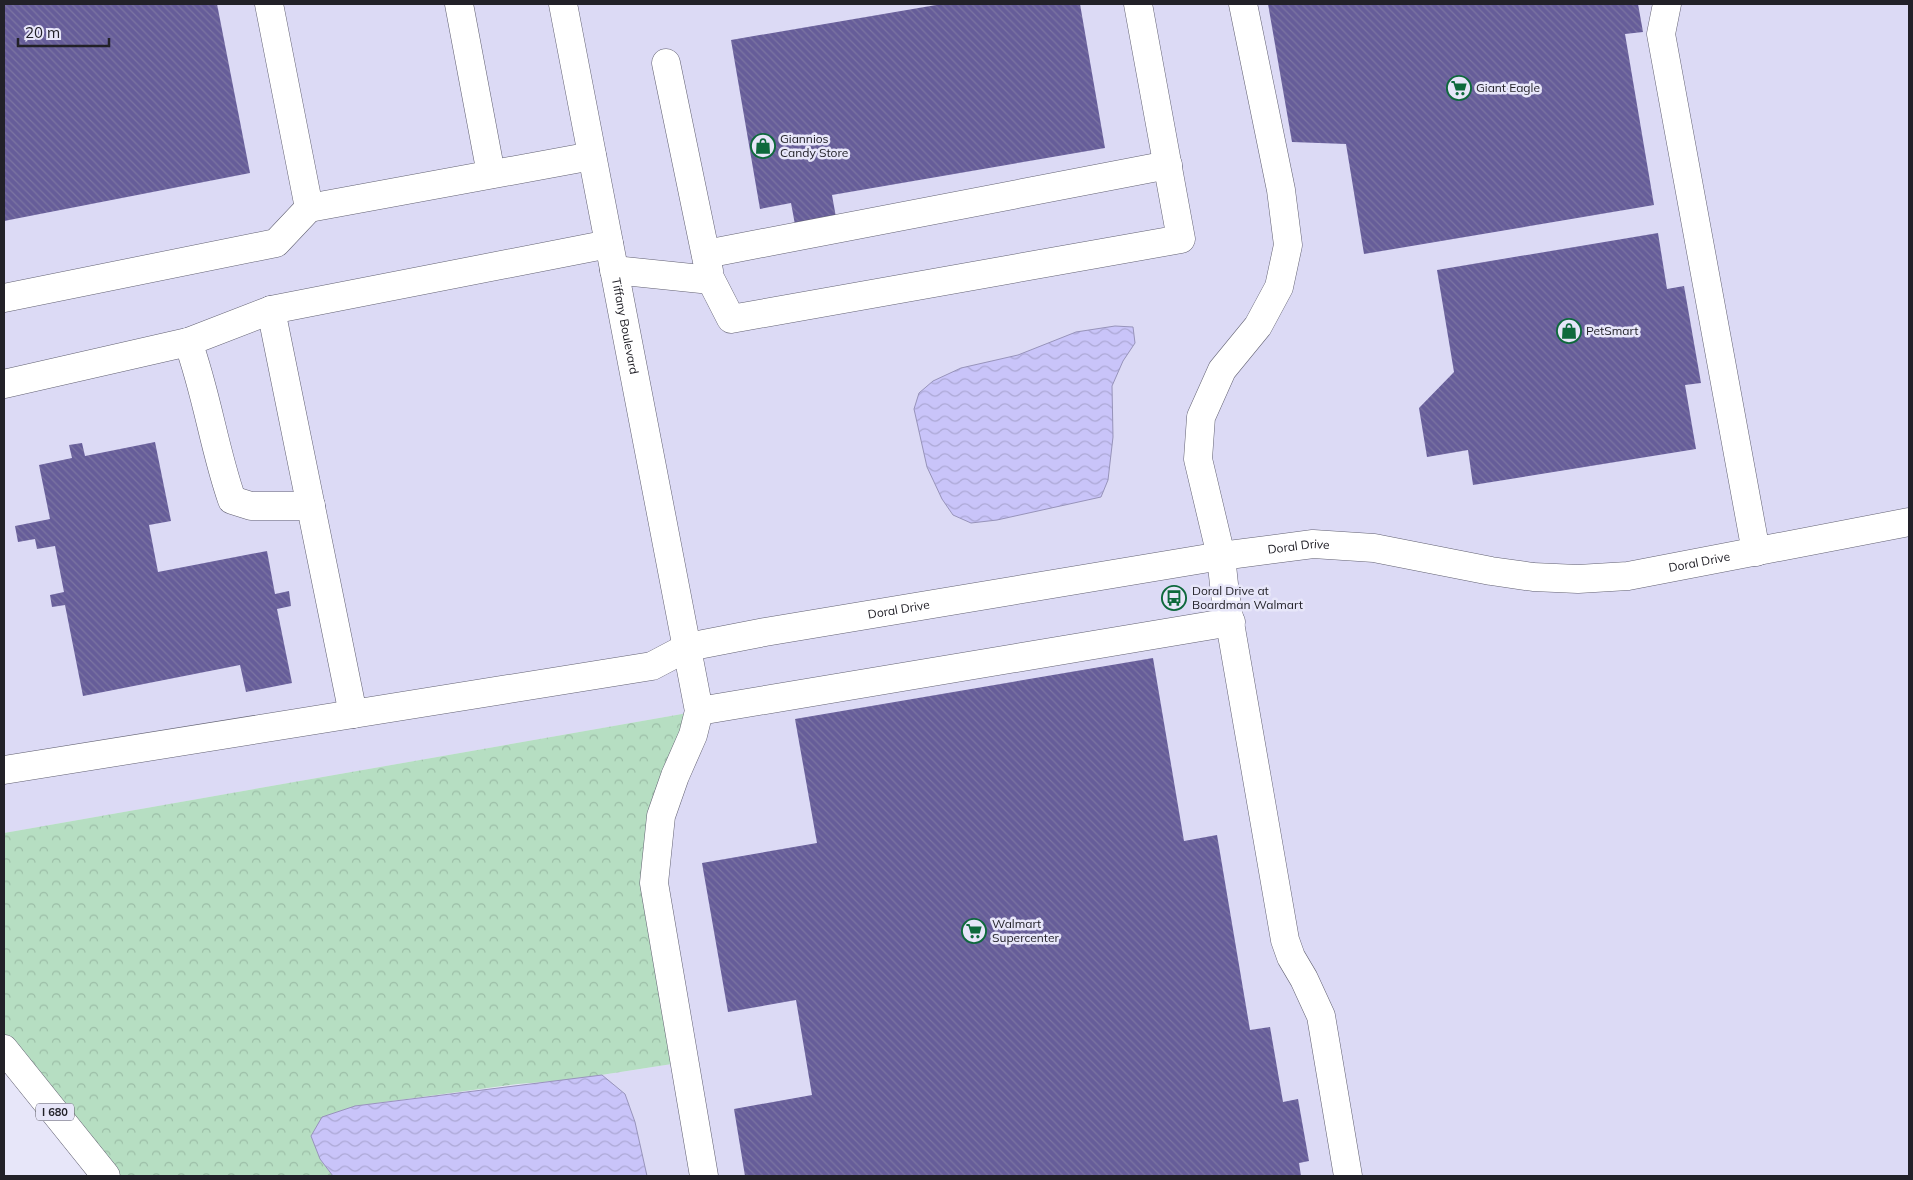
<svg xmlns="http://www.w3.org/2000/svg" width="1913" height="1180" font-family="Mulish,sans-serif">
<defs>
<pattern id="forest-crowns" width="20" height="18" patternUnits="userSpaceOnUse" patternTransform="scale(1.25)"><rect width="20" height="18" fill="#b6dec2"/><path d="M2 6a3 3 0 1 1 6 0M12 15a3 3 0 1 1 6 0" fill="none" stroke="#9cbea7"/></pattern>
<pattern id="water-waves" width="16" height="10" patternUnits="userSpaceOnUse" patternTransform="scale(1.25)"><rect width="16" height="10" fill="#c9c4f9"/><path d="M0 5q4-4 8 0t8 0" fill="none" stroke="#aca8d5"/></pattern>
<pattern id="building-back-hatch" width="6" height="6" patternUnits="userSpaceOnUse" patternTransform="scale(1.25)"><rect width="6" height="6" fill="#665d99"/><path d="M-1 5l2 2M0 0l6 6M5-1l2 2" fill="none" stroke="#7c75a2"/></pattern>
</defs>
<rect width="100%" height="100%" fill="#e7e6f9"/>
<polygon fill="#dcdaf5" points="4,4 1909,4 1909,1176 647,1176 635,1122 625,1094 602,1075 685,1062 654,883 699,711 4,833"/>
<polygon fill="url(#forest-crowns)" points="699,711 661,816 685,1062 569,1080 518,1084 355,1106 320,1159 333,1176 106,1176 4,1049 4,833"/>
<g fill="url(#water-waves)" stroke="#9793ba">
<polygon points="1115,326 1133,327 1135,343 1123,361 1112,386 1113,437 1108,480 1101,497 997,520 971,523 953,515 942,499 927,467 914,409 919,393 933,381 961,368 1018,355 1076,332"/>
<polygon points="602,1075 625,1094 635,1122 647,1176 333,1176 320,1159 311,1136 322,1117 355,1106"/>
</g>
<g fill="url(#building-back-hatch)">
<polygon points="4,4 217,4 250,173 4,221"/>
<polygon points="942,4 1080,4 1105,148 832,195 837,223 796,230 791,203 760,209 731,40"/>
<polygon points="1268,4 1638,4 1643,32 1625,34 1654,205 1364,254 1346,144 1292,142"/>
<polygon points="1658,233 1667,289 1684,286 1701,383 1685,385 1696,449 1473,485 1468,450 1427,457 1419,408 1454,372 1437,270"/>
<polygon points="155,442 171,521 149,525 158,572 267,551 275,594 289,591 291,606 277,609 292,683 246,692 240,665 83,696 65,605 52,607 50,595 64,592 55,546 37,549 35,539 18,542 15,526 50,519 39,465 72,458 69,445 82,443 85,456"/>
<polygon points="1153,658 1184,841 1217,835 1250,1030 1270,1027 1283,1102 1298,1099 1309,1161 1299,1163 1301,1176 745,1176 734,1109 812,1095 796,1000 728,1012 702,863 817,843 795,719"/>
</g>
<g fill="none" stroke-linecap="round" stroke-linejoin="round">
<defs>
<g id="minor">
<polyline points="269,4 309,208 592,156"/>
<polyline points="459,4 491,174"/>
<path id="s1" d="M563,4L699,711L693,735L675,776L661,816L654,883L704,1176"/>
<polyline points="1243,4 1281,190 1288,245 1279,287 1258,326 1222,370 1201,417 1198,459 1221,556 1225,594 1285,940 1291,957 1304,979 1321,1016 1348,1176"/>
<polyline points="1667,4 1661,34 1756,552"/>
<polyline points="666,63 709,271"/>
<polyline points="706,254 1168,165"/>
<polyline points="614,270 711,280 731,319 1181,239 1138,4"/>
<polyline points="4,298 276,243 309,208"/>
<polyline points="271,310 353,714"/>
<path d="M188,342C207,394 214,449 232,500L251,506H311"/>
<polyline points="4,384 188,342 271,310 609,244"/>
<polyline points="699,711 1231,622"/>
<path id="s2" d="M4,770L652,666L688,647L765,632L1221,556L1313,544L1374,548L1491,571L1533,577L1578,579L1628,576L1909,522"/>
</g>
<polyline id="highway" points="4,1049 106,1176"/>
</defs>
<use href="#minor" stroke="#626172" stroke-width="29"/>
<use href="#highway" stroke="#626172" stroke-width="29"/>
<use href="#minor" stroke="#fff" stroke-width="28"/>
<use href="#highway" stroke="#fff" stroke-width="28"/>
</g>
<defs>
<symbol id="supermarket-ring" viewBox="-11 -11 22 22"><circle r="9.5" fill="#e7e6f9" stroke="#0e693c" stroke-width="1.5"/><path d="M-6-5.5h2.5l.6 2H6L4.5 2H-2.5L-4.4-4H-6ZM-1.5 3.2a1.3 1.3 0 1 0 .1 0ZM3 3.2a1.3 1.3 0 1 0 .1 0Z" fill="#0e693c"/></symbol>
<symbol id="shop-ring" viewBox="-11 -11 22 22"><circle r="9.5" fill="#e7e6f9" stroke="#0e693c" stroke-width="1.5"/><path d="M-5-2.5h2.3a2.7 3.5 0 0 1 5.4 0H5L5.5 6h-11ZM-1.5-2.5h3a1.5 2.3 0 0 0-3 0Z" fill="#0e693c"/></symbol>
<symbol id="bus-ring" viewBox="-11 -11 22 22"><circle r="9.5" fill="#e7e6f9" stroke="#0e693c" stroke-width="1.5"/><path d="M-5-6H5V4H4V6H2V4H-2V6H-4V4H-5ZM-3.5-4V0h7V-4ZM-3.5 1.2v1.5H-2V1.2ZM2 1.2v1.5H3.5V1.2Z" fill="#0e693c"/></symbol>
</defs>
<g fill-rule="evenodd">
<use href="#supermarket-ring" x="1445" y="74" width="28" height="28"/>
<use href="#shop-ring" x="749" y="132" width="28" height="28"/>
<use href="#shop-ring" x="1555" y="317" width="28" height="28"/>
<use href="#bus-ring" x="1160" y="584" width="28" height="28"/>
<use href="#supermarket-ring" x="960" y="917" width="28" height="28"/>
</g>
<g text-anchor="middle" stroke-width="5" stroke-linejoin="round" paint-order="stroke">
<rect fill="#e7e6f9" stroke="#5d5c67" stroke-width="1" x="36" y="1103.5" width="38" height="17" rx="4"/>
<g font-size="11" font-weight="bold" fill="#222128">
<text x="55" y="1116">I 680</text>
</g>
<g font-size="12" fill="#222128" stroke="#e7e6f9" text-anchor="start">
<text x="1476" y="92">Giant Eagle</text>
<text x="780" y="143">Giannios<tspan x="780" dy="14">Candy Store</tspan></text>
<text x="1586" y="335">PetSmart</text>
<text x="1192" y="595">Doral Drive at<tspan x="1192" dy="14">Boardman Walmart</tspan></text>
<text x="992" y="928">Walmart<tspan x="992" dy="14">Supercenter</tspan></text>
</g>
<g font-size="12" fill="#222128" stroke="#e7e6f9">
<text dy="4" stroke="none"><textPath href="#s1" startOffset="328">Tiffany Boulevard</textPath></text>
<text dy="4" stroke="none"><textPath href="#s2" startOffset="1316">Doral Drive</textPath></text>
<text dy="4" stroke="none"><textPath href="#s2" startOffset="1721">Doral Drive</textPath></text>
<text dy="4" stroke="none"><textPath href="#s2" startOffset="911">Doral Drive</textPath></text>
</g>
</g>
<rect width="1913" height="1180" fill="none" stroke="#222128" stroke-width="10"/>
<path d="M18 38v8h91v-8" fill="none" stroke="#222128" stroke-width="2.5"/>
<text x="25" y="38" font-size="15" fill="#222128" stroke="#e7e6f9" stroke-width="4" paint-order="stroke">20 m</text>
</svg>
